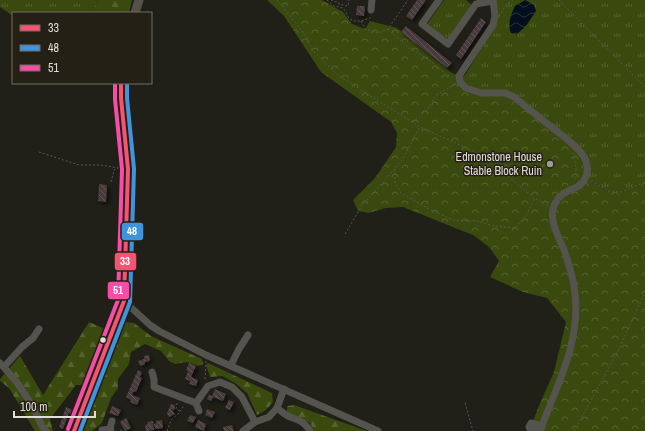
<svg xmlns="http://www.w3.org/2000/svg" width="645" height="431" font-family="'Archivo Narrow',sans-serif">
<defs>
<pattern id="grass-tufts" width="24" height="20" patternUnits="userSpaceOnUse"><rect width="24" height="20" fill="#3a490d"/><path d="M3 7l-1-3M5 7V3M7 7l1-3M15 17l-1-3M17 17v-4M19 17l1-3" fill="none" stroke="#566330"/></pattern>
<pattern id="forest-firs" width="22" height="20" patternUnits="userSpaceOnUse"><rect width="22" height="20" fill="#3a490d"/><path d="M5 1l3.5 6h-7zM16 11l3.5 6h-7z" fill="#566330"/></pattern>
<pattern id="park-crowns" width="20" height="18" patternUnits="userSpaceOnUse"><rect width="20" height="18" fill="#3a490d"/><path d="M2 6a3 3 0 1 1 6 0M12 15a3 3 0 1 1 6 0" fill="none" stroke="#566330"/></pattern>
<pattern id="water-waves" width="16" height="10" patternUnits="userSpaceOnUse"><rect width="16" height="10" fill="#030f1c"/><path d="M0 5q4-4 8 0t8 0" fill="none" stroke="#27323c"/></pattern>
<pattern id="building-back-hatch" width="6" height="6" patternUnits="userSpaceOnUse"><rect width="6" height="6" fill="#463a3c"/><path d="M-1 5l2 2M0 0l6 6M5-1l2 2" fill="none" stroke="#605657"/></pattern>
<filter id="shadow"><feDropShadow dx="2.5" dy="2.5" stdDeviation="2" flood-color="#0009"/></filter>
</defs>
<rect width="100%" height="100%" fill="#201f18"/>
<g fill="url(#grass-tufts)">
<polygon points="0,0 98,0 92,13 13,13 13,16 0,7"/>
<polygon points="444,0 466,0 472,5 448,40 427,24"/>
<polygon points="496,0 645,0 645,182 621,192 608,191 586,178 534,115 510,100 512,96 481,93 460,80 465,75 494,29"/>
</g>
<g fill="url(#forest-firs)">
<polygon points="98,0 132,0 129,13 92,13"/>
<polygon points="89,322 105,329 84,385 76,385 50,419 53,431 35,431 9,388 0,381 0,379 20,356 43,395"/>
<polygon points="126,322 134,323 151,336 202,359 203,364 198,366 187,362 175,364 169,361 161,351 145,344 131,352 129,364 118,379 118,388 111,398 102,423 92,431 78,431 119,328"/>
<polygon points="208,363 272,393 273,402 266,410 257,415 247,393 235,383 222,376 210,377 206,365"/>
<polygon points="294,405 367,431 314,431 310,423 287,412 287,406"/>
</g>
<polygon fill="url(#park-crowns)" points="267,0 322,0 343,12 352,24 365,29 370,21 397,28 452,73 459,76 466,88 499,92 534,115 568,143 585,160 586,178 607,191 621,192 645,182 645,431 530,431 535,416 541,401 554,372 566,322 547,298 523,292 490,277 499,261 489,247 473,235 403,207 386,208 369,213 358,211 353,200 375,178 396,147 397,133 391,122 321,72 284,16"/>
<path fill="url(#water-waves)" d="M525,0L534,5L536,11L526,26L517,34L511,33C507,23 511,15 515,6Z"/>
<g fill="url(#building-back-hatch)" filter="url(#shadow)">
<polygon points="417,0 426,0 412,20 406,16"/>
<polygon points="357,6 365,6 364,16 356,15"/>
<polygon points="481,18 486,22 461,59 456,55"/>
<polygon points="406,26 452,63 447,68 401,32"/>
<polygon points="99,184 107,185 106,202 98,201"/>
<polygon points="149,355 150,361 145,362 145,364 140,366 138,361 144,359 144,356"/>
<polygon points="189,363 196,366 191,377 198,380 196,386 189,384 190,381 185,379 188,371 186,370"/>
<polygon points="138,370 142,372 140,377 142,378 136,392 134,391 132,395 140,398 137,405 130,402 131,400 126,397"/>
<polygon points="215,389 226,394 223,401 213,397 211,401 207,399 209,395 212,396"/>
<polygon points="229,400 234,402 230,410 225,408"/>
<polygon points="171,404 175,405 174,410 171,409 175,414 169,417 167,413"/>
<polygon points="112,406 121,410 118,416 109,413"/>
<polygon points="66,407 73,410 72,414 69,413 63,429 59,427"/>
<polygon points="207,409 215,412 212,418 205,415"/>
<polygon points="190,415 196,417 193,423 187,421"/>
<polygon points="126,418 131,428 125,431 120,422"/>
<polygon points="162,420 163,428 155,429 154,424 157,423 156,421"/>
<polygon points="198,420 206,424 204,431 195,427"/>
<polygon points="153,421 154,430 146,431 145,425 148,424 147,422"/>
<polygon points="232,425 234,431 224,431 223,427"/>
</g>
<g fill="none" stroke-linecap="round" stroke-linejoin="round">
<g stroke="#575653" stroke-width="1" stroke-dasharray="2 2" stroke-linecap="butt">
<polyline points="277,0 307,37 312,50 339,76 420,127 504,165 505,174 534,198 548,206"/>
<polyline points="327,0 334,6 343,8 346,12 348,17 353,21 361,21 370,18 370,17"/>
<polyline points="331,0 339,3 339,4 348,6 349,0"/>
<polyline points="559,0 645,87"/>
<polyline points="501,13 507,4 514,0"/>
<polyline points="361,21 365,29 378,33 388,29 408,0"/>
<polyline points="388,29 408,47 429,60 447,75 453,77"/>
<polyline points="413,122 428,109 436,95 454,85"/>
<polyline points="39,152 79,165 101,165 118,168"/>
<path d="M573,153C575,162 578,172 574,181"/>
<polyline points="395,169 395,183 401,193 427,208 453,220 477,221 493,226 515,228 527,214 534,199"/>
<polyline points="591,181 608,191 621,192 645,182"/>
<polyline points="111,182 114,170 118,168 121,168"/>
<polyline points="345,234 361,207 402,160 420,127"/>
<polyline points="205,379 206,361"/>
<polyline points="177,403 176,409 180,411"/>
<polyline points="465,403 473,431"/>
<polyline points="120,431 123,429"/>
<polyline points="167,431 171,420 179,413 184,405"/>
<polyline points="573,431 578,424 619,349 645,292"/>
</g>
<g stroke="#55534e" stroke-width="7">
<polyline points="439,0 422,24 448,44 476,4 493,1"/>
<path d="M493,0L495,16L493,25L459,76L460,82L466,88L481,93H505L514,97C525,106 537,116 549,125C560,134 581,148 586,161C589,170 587,179 579,186C576,188 571,189 568,191C561,194 555,201 553,209C550,223 559,237 564,250C569,264 574,279 575,294C581,342 556,387 540,431"/>
<polyline points="371,10 372,0"/>
<polyline points="124,301 150,325 159,331 206,355 378,431"/>
<polyline points="0,363 16,381 32,405 42,426 46,431"/>
<polyline points="231,365 239,349 248,335"/>
<polyline points="4,367 22,347 33,338 39,329"/>
<polyline points="152,372 154,379 154,387 196,403 208,386 220,382 232,387 242,397 255,422"/>
<polyline points="196,403 199,411"/>
<path d="M277,408C281,411 284,414 288,416C299,421 303,420 310,431"/>
<polyline points="102,430 110,429"/>
<polyline points="111,431 110,429 112,421"/>
<polyline points="243,431 255,422 269,417 277,408 284,389"/>
<polyline points="540,431 530,429 529,427 531,423 542,426"/>
</g>
<g stroke="#555148" stroke-width="9">
<polyline points="135,13 139,0"/>
<polyline points="74,431 124,301 125,276 128,169 121,98 121,83"/>
</g>
<defs>
<polyline id="bus-1" points="74,431 124,301 128,169 121,98 121,83"/>
<polyline id="bus-2" points="80,431 130,302 134,169 127,98 127,83"/>
<polyline id="bus-3" points="68,429 118,300 122,169 115,99 115,83"/>
</defs>
<use href="#bus-1" stroke="#242015" stroke-width="7"/>
<use href="#bus-2" stroke="#242015" stroke-width="7"/>
<use href="#bus-3" stroke="#242015" stroke-width="7"/>
<use href="#bus-1" stroke="#f65372" stroke-width="4"/>
<use href="#bus-2" stroke="#4094de" stroke-width="4"/>
<use href="#bus-3" stroke="#f54da8" stroke-width="4"/>
</g>
<circle fill="#9d9b94" stroke="#242015" stroke-width="1.5" cx="550" cy="164" r="4"/>
<circle fill="#e1ded7" stroke="#242015" stroke-width="1.5" cx="103" cy="340" r="3.5"/>
<g text-anchor="middle" stroke-width="3" stroke-linejoin="round" paint-order="stroke">
<g font-size="12" fill="#e1ded7" stroke="#242015" text-anchor="end">
<text x="542" y="161">Edmonstone House<tspan x="542" dy="14">Stable Block Ruin</tspan></text>
</g>
</g>
<g stroke="#242015" stroke-width="1.5">
<rect x="121" y="222" width="23" height="19" rx="4" fill="#4094de"/>
<rect x="114" y="252" width="23" height="19" rx="4" fill="#f65372"/>
<rect x="107" y="281" width="23" height="19" rx="4" fill="#f54da8"/>
</g>
<g font-size="11" text-anchor="middle" font-weight="bold" fill="#fff">
<text x="132" y="235">48</text>
<text x="125" y="265">33</text>
<text x="118" y="294">51</text>
</g>
<rect x="12" y="12" width="140" height="72" fill="#242015" stroke="#706c63"/>
<rect x="20" y="25" width="20" height="6" fill="#f65372" stroke="#706c63"/>
<text x="48" y="32" font-size="12" fill="#e1ded7">33</text>
<rect x="20" y="45" width="20" height="6" fill="#4094de" stroke="#706c63"/>
<text x="48" y="52" font-size="12" fill="#e1ded7">48</text>
<rect x="20" y="65" width="20" height="6" fill="#f54da8" stroke="#706c63"/>
<text x="48" y="72" font-size="12" fill="#e1ded7">51</text>
<path d="M14 411v6h81v-6" fill="none" stroke="#e1ded7" stroke-width="2"/>
<text x="20" y="411" font-size="12" fill="#e1ded7" stroke="#242015" stroke-width="3" paint-order="stroke">100 m</text>
</svg>
